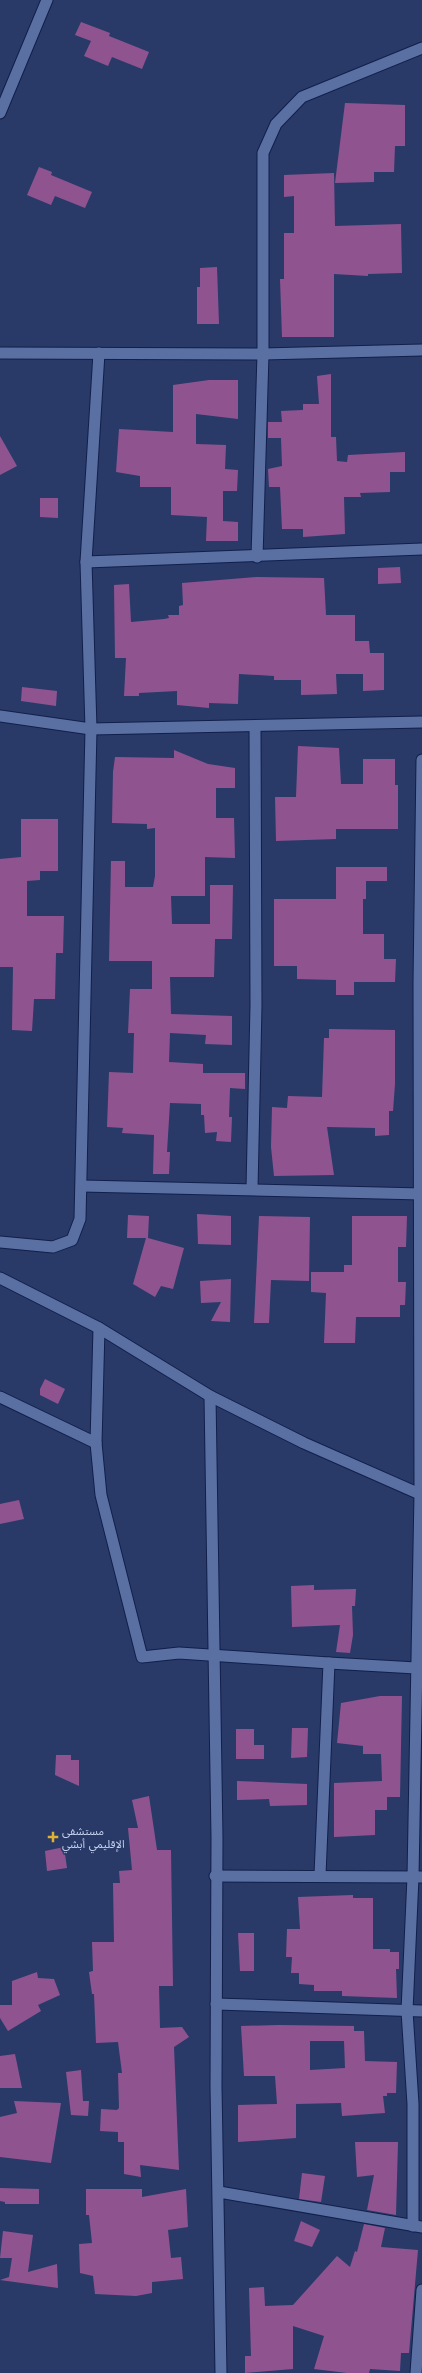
<svg xmlns="http://www.w3.org/2000/svg" width="422" height="2373" font-family="'Work Sans','Noto Sans Arabic',sans-serif">
<rect width="100%" height="100%" fill="#293a68"/>
<g fill="#8f548f" fill-rule="evenodd">
<polygon points="81,22 110,33 109,36 149,52 142,69 112,57 108,66 84,56 91,41 75,35"/>
<polygon points="345,103 405,105 405,146 395,146 394,172 374,172 374,182 335,183"/>
<polygon points="39,167 52,172 51,175 92,192 85,208 55,196 51,205 27,195"/>
<polygon points="334,173 335,226 401,224 402,273 368,274 368,276 334,274 334,337 282,337 280,279 284,279 284,233 294,233 294,196 284,197 284,175"/>
<polygon points="217,267 219,324 197,324 197,287 200,287 200,268"/>
<polygon points="331,374 331,437 336,437 337,461 347,462 348,455 405,452 405,472 390,472 390,492 360,493 361,497 344,497 345,534 303,537 303,529 282,529 280,487 269,487 268,469 282,466 281,438 268,438 268,422 282,422 281,411 303,410 303,404 319,404 317,376"/>
<polygon points="209,380 238,380 238,419 196,414 196,444 226,445 225,469 238,470 237,491 223,491 223,521 238,522 238,541 206,541 207,517 171,515 171,487 140,487 140,476 116,472 119,429 173,432 173,385"/>
<polygon points="0,436 17,466 0,475"/>
<polygon points="40,498 58,498 58,518 40,517"/>
<polygon points="400,567 401,583 378,584 378,568"/>
<polygon points="257,577 324,578 326,615 355,615 355,641 369,641 370,653 384,653 384,690 363,691 363,674 336,674 337,694 301,695 301,680 274,680 274,676 239,674 238,704 209,703 209,708 177,705 177,691 139,693 139,696 124,696 126,658 115,658 114,585 129,584 131,622 164,619 169,618 168,615 179,615 179,606 183,605 182,583"/>
<polygon points="22,687 57,691 56,706 21,701"/>
<polygon points="298,746 339,748 341,784 363,784 363,759 395,759 395,785 398,785 398,829 336,829 336,839 276,841 275,797 296,797"/>
<polygon points="174,750 208,764 235,768 235,788 216,788 216,818 234,818 235,858 205,857 205,896 171,896 172,924 210,924 210,885 233,885 232,939 215,939 214,977 170,977 171,1014 232,1016 232,1045 205,1044 206,1035 170,1033 169,1062 203,1064 203,1073 245,1073 245,1089 230,1088 229,1117 232,1117 231,1142 216,1141 217,1132 205,1133 204,1115 201,1115 201,1104 170,1103 167,1152 170,1152 169,1174 153,1174 154,1135 122,1133 123,1128 107,1127 109,1072 133,1073 134,1033 128,1033 130,989 152,989 152,961 109,961 111,861 125,861 125,887 153,887 155,876 155,828 147,829 147,824 112,823 113,772 115,757 174,758"/>
<polygon points="21,819 58,819 58,871 40,871 40,880 27,881 27,916 64,916 63,953 56,953 55,999 34,999 32,1031 12,1030 13,967 0,967 0,859 21,857"/>
<polygon points="336,867 387,867 387,881 366,881 366,899 363,899 363,934 384,934 384,959 396,959 395,982 354,982 354,995 336,995 336,980 297,979 297,966 274,966 274,899 336,899"/>
<polygon points="329,1029 395,1030 395,1084 393,1111 389,1111 389,1135 375,1136 375,1128 327,1127 334,1175 274,1176 271,1147 272,1107 287,1108 288,1096 322,1097 324,1038 329,1038"/>
<polygon points="197,1214 231,1216 231,1245 198,1244"/>
<polygon points="128,1215 149,1216 148,1238 184,1248 173,1289 161,1286 155,1297 133,1284 146,1238 127,1238"/>
<polygon points="259,1216 310,1217 309,1281 271,1280 269,1323 254,1323"/>
<polygon points="352,1216 407,1216 406,1247 398,1247 398,1282 406,1282 405,1305 400,1305 400,1317 356,1317 355,1343 324,1343 326,1293 311,1292 311,1272 344,1272 344,1265 352,1265"/>
<polygon points="231,1279 230,1322 211,1321 221,1302 201,1303 200,1281"/>
<polygon points="45,1379 65,1389 58,1404 40,1395 40,1389"/>
<polygon points="19,1500 24,1519 0,1524 0,1504"/>
<polygon points="314,1585 314,1590 356,1589 355,1606 352,1606 353,1635 350,1653 336,1652 340,1625 292,1627 291,1586"/>
<polygon points="380,1696 402,1696 400,1797 387,1797 387,1810 375,1810 375,1835 334,1837 334,1783 382,1781 381,1754 363,1754 363,1746 337,1743 341,1703"/>
<polygon points="292,1728 308,1728 307,1757 291,1758"/>
<polygon points="236,1729 254,1729 254,1745 264,1745 264,1759 236,1759"/>
<polygon points="56,1755 71,1755 71,1760 79,1760 79,1786 55,1775"/>
<polygon points="237,1781 307,1784 307,1805 270,1806 269,1799 237,1800"/>
<polygon points="149,1796 157,1850 171,1850 173,1986 159,1986 160,2028 182,2027 189,2037 174,2047 179,2170 140,2165 141,2177 124,2174 124,2142 118,2142 118,2132 100,2131 101,2109 117,2110 119,2108 118,2073 122,2073 118,2042 96,2043 94,1994 92,1994 89,1972 93,1971 92,1942 114,1942 113,1883 120,1883 119,1871 132,1870 128,1828 138,1828 132,1800"/>
<polygon points="64,1847 67,1868 47,1871 45,1851"/>
<polygon points="353,1895 353,1898 373,1898 373,1949 390,1949 390,1952 399,1952 399,1969 396,1969 397,1998 342,1996 342,1991 314,1991 314,1985 299,1984 299,1973 291,1973 292,1957 286,1957 287,1929 300,1929 298,1897"/>
<polygon points="238,1933 254,1933 254,1971 240,1971"/>
<polygon points="37,1972 38,1978 54,1979 60,1995 38,2005 41,2011 8,2031 0,2018 0,2005 12,2005 12,1981"/>
<path d="M278,2025L354,2026V2031H364L365,2061L397,2062L396,2093H387V2096H383L385,2113L342,2116L341,2103L296,2104V2138L238,2142V2105L277,2104L275,2076H244L241,2026ZM310,2041H344L345,2068L310,2070Z"/>
<polygon points="15,2054 22,2088 0,2088 0,2056"/>
<polygon points="81,2070 83,2101 89,2101 88,2116 71,2115 66,2072"/>
<polygon points="14,2101 61,2103 51,2163 0,2157 0,2117 17,2113"/>
<polygon points="355,2142 398,2142 396,2215 367,2210 374,2175 357,2177"/>
<polygon points="302,2173 325,2176 321,2202 299,2199"/>
<polygon points="0,2188 39,2189 39,2204 5,2204 5,2202 0,2201"/>
<polygon points="86,2189 142,2189 142,2197 186,2189 188,2227 168,2230 171,2258 181,2257 183,2279 152,2282 152,2293 136,2296 95,2294 93,2276 80,2273 79,2244 92,2243 89,2215 86,2215"/>
<polygon points="301,2221 320,2230 312,2247 294,2241"/>
<polygon points="364,2224 385,2228 381,2247 418,2250 409,2353 401,2353 400,2371 370,2369 369,2373 347,2373 314,2369 324,2336 293,2326 293,2369 245,2373 245,2356 251,2356 249,2288 264,2287 265,2306 293,2305 337,2256 350,2267 355,2251 357,2252"/>
<polygon points="3,2231 33,2235 28,2272 57,2264 58,2288 0,2280 9,2277 12,2258 0,2258"/>
</g>
<g fill="none" stroke-linecap="round" stroke-linejoin="round">
<defs>
<g id="minor">
<polyline points="0,353 263,354 422,350"/>
<polyline points="257,557 263,354 263,153 276,124 302,97 422,48"/>
<polyline points="86,562 422,549"/>
<polyline points="0,716 91,729 422,722"/>
<polyline points="82,1186 422,1194"/>
<polyline points="252,1189 256,1005 255,726"/>
<polyline points="0,1242 53,1247 72,1240 80,1219 91,729 86,562 99,353"/>
<polyline points="99,1328 96,1443 101,1495 142,1657 179,1653 329,1663 320,1875"/>
<polyline points="210,1396 217,1838 216,2087 221,2373"/>
<polyline points="0,1397 96,1443"/>
<polyline points="329,1663 416,1668"/>
<polyline points="215,1876 422,1877"/>
<polyline points="216,2004 422,2011"/>
<polyline points="219,2192 422,2227"/>
<polyline points="413,2226 413,2104 407,2011 413,1877 420,1494 419,983 422,760"/>
<polyline points="416,2373 422,2290"/>
</g>
<polyline id="tertiary" points="0,1278 99,1328 210,1396 304,1443 422,1495"/>
<polyline id="secondary" points="0,113 47,0"/>
</defs>
<use href="#minor" stroke="#111f4b" stroke-width="13"/>
<use href="#tertiary" stroke="#111f4b" stroke-width="13"/>
<use href="#secondary" stroke="#111f4b" stroke-width="13"/>
<use href="#minor" stroke="#5b70a2" stroke-width="11"/>
<use href="#tertiary" stroke="#5b70a2" stroke-width="11"/>
<use href="#secondary" stroke="#5b70a2" stroke-width="11"/>
</g>
<path fill="#dfb034" stroke="#293a68" stroke-width="1.5" d="M51 1831h4v4h4v4h-4v4h-4v-4h-4v-4h4z"/>
<g text-anchor="middle" stroke-width="3.5" stroke-linejoin="round" paint-order="stroke">
<g font-size="11" fill="#c5d1ed" stroke="#293a68" text-anchor="start">
<text x="62" y="1835">مستشفى<tspan x="62" dy="13">الإقليمي أبشي</tspan></text>
</g>
</g>
</svg>
